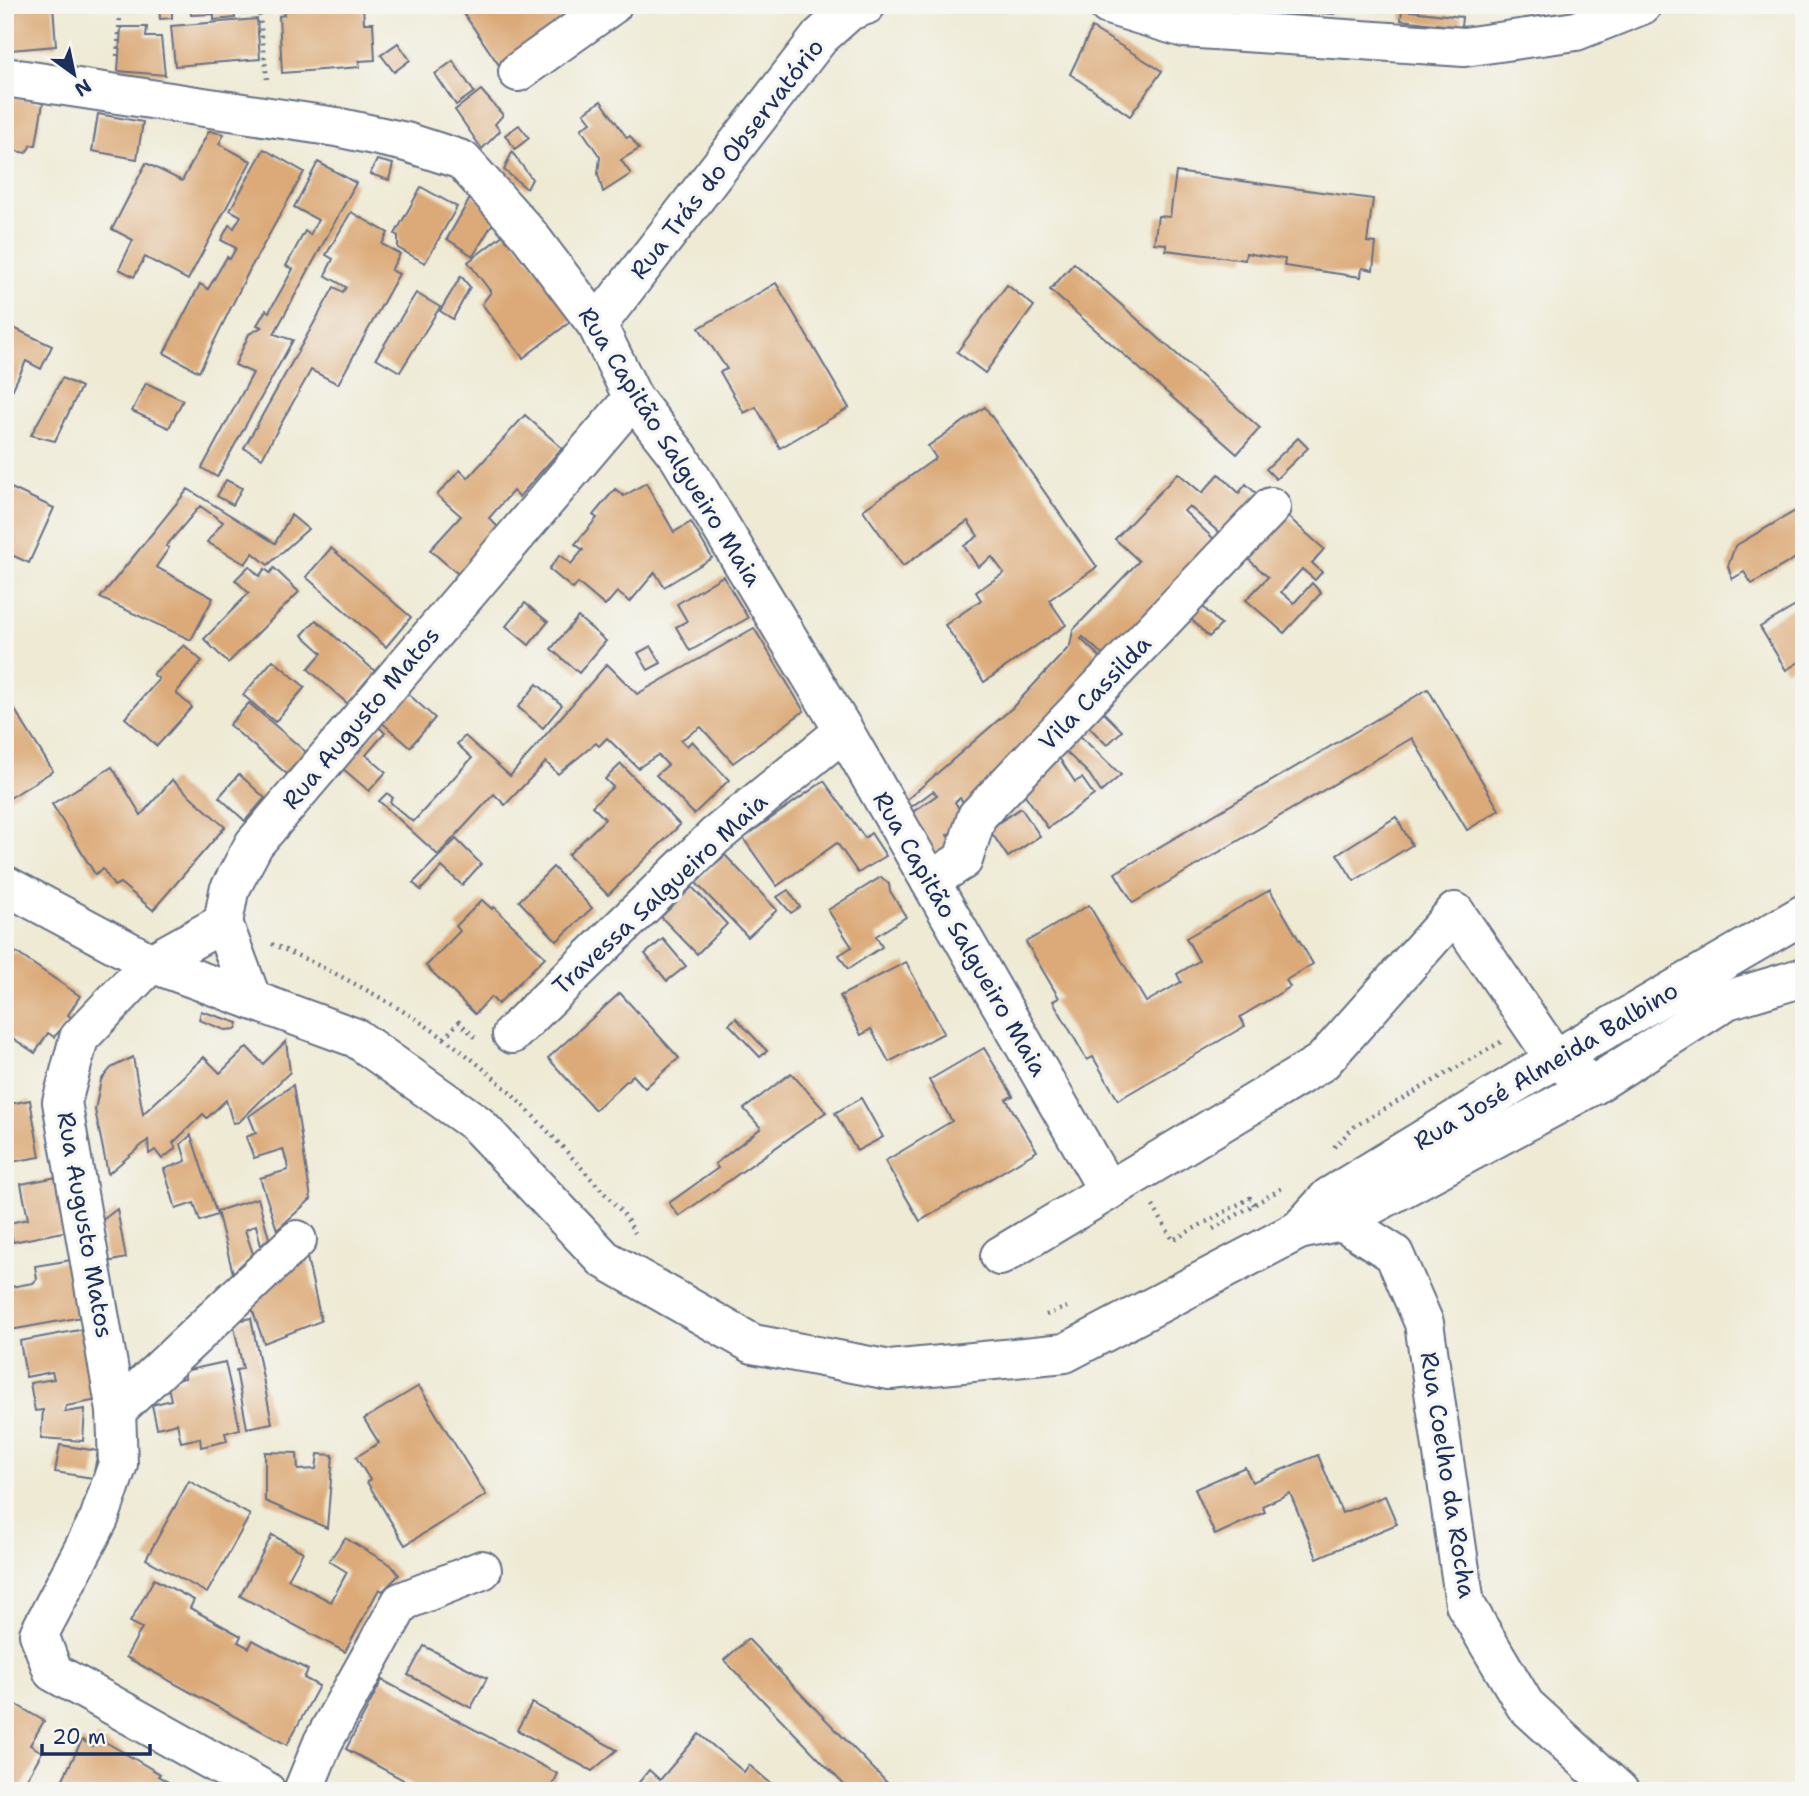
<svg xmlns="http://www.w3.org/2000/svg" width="1809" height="1796" font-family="'Shantell Sans',sans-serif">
<rect width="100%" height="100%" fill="#f6f6f2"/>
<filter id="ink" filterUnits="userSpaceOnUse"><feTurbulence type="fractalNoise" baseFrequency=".0143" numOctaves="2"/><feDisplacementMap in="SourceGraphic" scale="14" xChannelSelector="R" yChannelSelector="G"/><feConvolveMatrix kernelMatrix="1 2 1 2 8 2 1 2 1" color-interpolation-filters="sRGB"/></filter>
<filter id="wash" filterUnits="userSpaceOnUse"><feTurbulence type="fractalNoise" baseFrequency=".00686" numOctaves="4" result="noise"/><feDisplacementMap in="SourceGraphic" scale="28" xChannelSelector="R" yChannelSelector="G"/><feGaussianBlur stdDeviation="1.57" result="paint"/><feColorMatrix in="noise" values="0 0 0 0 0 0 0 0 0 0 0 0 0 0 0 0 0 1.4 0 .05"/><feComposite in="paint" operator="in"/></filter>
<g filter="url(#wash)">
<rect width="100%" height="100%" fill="#eeead4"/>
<g id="blocks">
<g fill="#dcaa78">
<polygon points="5,5 53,5 56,46 11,50 10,42 5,42"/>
<polygon points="159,5 172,5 172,18 160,19"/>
<polygon points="190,5 234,5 235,18 214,20 214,14 191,15"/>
<polygon points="363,5 364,23 373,23 375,60 359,61 360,67 282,73 279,16 284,15 283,6"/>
<polygon points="458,5 592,5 501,68"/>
<polygon points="1293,5 1335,5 1334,14 1310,12 1310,17 1292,15"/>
<polygon points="1402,10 1462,17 1461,27 1401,20"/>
<polygon points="257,19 260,59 175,66 171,26"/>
<polygon points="121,27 147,27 146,37 161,37 165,75 118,71"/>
<polygon points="1092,28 1162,71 1130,116 1070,74"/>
<polygon points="398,43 410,60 394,72 381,55"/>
<polygon points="453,61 474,92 456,105 435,74"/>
<polygon points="481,90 503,115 495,124 500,131 482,149 455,110"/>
<polygon points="5,96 43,103 36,145 31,145 26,153 11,150 14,146 5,144"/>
<polygon points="601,101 627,138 630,136 639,149 621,160 631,174 603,192 598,174 600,157 581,129 591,122 584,113"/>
<polygon points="98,114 143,122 137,159 92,151"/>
<polygon points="519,125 529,138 515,149 505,135"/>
<polygon points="209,131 224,134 219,144 251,161 188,280 145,257 134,277 119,269 133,240 112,229 146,163 182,181"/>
<polygon points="264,149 304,172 250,269 199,372 164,353 200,284 208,289 227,257 230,259 236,248 221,240 229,225 234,228 241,216 230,210"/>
<polygon points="512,152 532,179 527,189 504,170"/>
<polygon points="377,160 393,164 389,180 370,174"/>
<polygon points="318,162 356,183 274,334 293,340 217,477 202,468 253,373 235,365 249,334 262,327 257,325 266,310 269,312 293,269 286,266 305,231 310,235 318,220 294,207"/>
<polygon points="1176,172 1373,199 1367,242 1376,243 1373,270 1362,268 1361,277 1284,266 1285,259 1263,256 1246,253 1245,260 1166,250 1166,244 1154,243 1158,216 1170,217"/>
<polygon points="421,187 457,207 425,263 398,248 398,236 395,234"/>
<polygon points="473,193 496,218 473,256 447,239"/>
<polygon points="351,212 388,233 382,244 400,254 391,270 399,274 338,384 311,370 262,458 244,448 334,287 343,292 346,287 325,275 333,259 326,255"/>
<polygon points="508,231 575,318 523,358 482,304 491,292 468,262"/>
<polygon points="1074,263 1260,428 1237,454 1050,290"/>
<polygon points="461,276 470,287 453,319 440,311"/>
<polygon points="776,283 849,408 780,448 756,407 744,413 720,372 727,369 699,328"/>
<polygon points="1007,285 1034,306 985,373 957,352"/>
<polygon points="416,293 440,307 400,372 376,358"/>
<polygon points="5,324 52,346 41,369 26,361 11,393 5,390"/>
<polygon points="62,378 81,387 55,441 31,435"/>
<polygon points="146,383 183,400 169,428 132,411"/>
<polygon points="985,407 1097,567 1049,600 1066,625 984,682 945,625 981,600 976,592 1004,573 992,557 978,567 964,546 978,536 968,521 903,566 863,510 936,458 928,446"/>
<polygon points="525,415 562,448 519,497 513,491 489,518 499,528 458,574 430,550 461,516 437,495 460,470 468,478"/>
<polygon points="1298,438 1308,448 1276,479 1266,469"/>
<polygon points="1178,473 1202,493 1219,474 1239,493 1246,484 1260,497 1223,536 1189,506 1184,511 1215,540 1105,657 1083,637 1081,639 1102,659 968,809 960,798 955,802 967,823 947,835 955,847 940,861 910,814 937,795 933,791 907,810 903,803 1011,709 1070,646 1073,630 1139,561 1115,539"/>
<polygon points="226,480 242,488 233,505 217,496"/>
<polygon points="646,483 674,532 691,522 712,558 664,587 655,572 630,602 617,592 605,606 578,583 573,589 549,569 560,555 571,564 583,550 575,544 597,518 593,515 615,489 624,496"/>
<polygon points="9,487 54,508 29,563 5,552 5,492"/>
<polygon points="188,489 275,543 291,515 308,529 268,565 253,553 245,564 207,542 223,522 200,506 166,546 169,548 156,567 213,598 191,640 100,598"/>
<polygon points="1804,506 1804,553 1752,584 1744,572 1732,579 1728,566 1735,546"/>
<polygon points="1285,514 1324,549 1312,563 1322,572 1315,580 1302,569 1281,592 1294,603 1312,583 1321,593 1284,633 1246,600 1268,577 1247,558"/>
<polygon points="331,548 411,617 386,647 306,577"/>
<polygon points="249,566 259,576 265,569 270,573 274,568 299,592 228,663 204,639 249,593 235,580"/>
<polygon points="723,576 748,618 690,651 676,627 687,621 677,604"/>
<polygon points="1804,601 1804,659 1786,670 1760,627"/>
<polygon points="525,603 548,622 529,645 506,626"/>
<polygon points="1202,606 1221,625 1209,637 1190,618"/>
<polygon points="578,617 606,641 579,673 551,649"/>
<polygon points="316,620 376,672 348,704 308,669 322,653 302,635"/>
<polygon points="754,628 804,711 733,763 701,727 681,740 687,746 692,741 729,780 694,814 656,775 668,765 658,755 638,768 607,738 599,746 596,743 558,774 546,762 505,805 494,794 438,855 379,801 387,793 393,798 390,802 413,822 472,758 457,744 465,736 510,776 607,664 637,694"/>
<polygon points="184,645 202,661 176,693 192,707 157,746 125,718 159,679 153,674"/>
<polygon points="651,646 661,663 648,670 638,653"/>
<polygon points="273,660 305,687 275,722 243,695"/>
<polygon points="537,684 562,705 543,728 518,707"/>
<polygon points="1428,689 1499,810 1467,830 1412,738 1133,903 1115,873"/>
<polygon points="406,692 435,718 410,747 380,721"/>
<polygon points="5,694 53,771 5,801"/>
<polygon points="249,703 306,752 287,774 229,725"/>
<polygon points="1101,710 1122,731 1107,745 1087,725"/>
<polygon points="379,727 385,733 366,755 386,772 369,791 342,768"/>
<polygon points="1078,734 1121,775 1101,792 1089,774 1063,749"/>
<polygon points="1058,756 1075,782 1082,778 1094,795 1048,828 1023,792"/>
<polygon points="621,764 680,825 608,895 568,855 605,819 592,806 613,787 605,779"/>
<polygon points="112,767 141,815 172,780 225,827 153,910 120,883 114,886 103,869 95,874 52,804"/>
<polygon points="239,774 265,798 245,821 219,797"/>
<polygon points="824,781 865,838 871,833 886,856 858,873 837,843 777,886 743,838"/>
<polygon points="1021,808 1040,836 1008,857 989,829"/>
<polygon points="1396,817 1412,845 1354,881 1337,854"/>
<polygon points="456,839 481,864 462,885 442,867 421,890 413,883"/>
<polygon points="725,855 777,910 748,937 696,883"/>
<polygon points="553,867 592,908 557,941 519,901"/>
<polygon points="881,877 889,884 890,891 906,917 876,936 882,947 848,969 839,955 852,947 828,910"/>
<polygon points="692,887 727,924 697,954 661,917"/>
<polygon points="788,890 800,907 791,913 777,897"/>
<polygon points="1270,890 1313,964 1286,980 1290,987 1240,1017 1245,1026 1118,1100 1093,1057 1087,1060 1053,1001 1059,998 1026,942 1089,905 1146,1002 1181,982 1177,974 1199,961 1186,938"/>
<polygon points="482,900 492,909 494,907 545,957 498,1004 491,997 475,1014 426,966 460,931 456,926"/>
<polygon points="663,939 686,966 667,981 645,954"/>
<polygon points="14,951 80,996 68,1015 72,1018 54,1037 48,1033 35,1053 5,1033 5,956 9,959"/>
<polygon points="906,962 944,1033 889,1062 871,1029 861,1035 840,996"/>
<polygon points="620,993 679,1058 645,1088 633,1075 595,1110 548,1058"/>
<polygon points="201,1011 238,1023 236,1029 225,1030 199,1020"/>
<polygon points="736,1018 767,1051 760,1057 729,1024"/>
<polygon points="286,1041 290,1072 239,1122 233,1123 226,1100 207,1118 203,1114 173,1143 176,1148 162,1159 155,1150 149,1154 148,1140 108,1174 95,1110 101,1080 111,1068 133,1057 143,1114 204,1057 220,1073 247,1047 263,1064"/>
<polygon points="984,1048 1013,1096 1006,1099 1037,1151 920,1221 885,1161 952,1121 929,1080"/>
<polygon points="791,1073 826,1112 679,1216 669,1203 718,1168 715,1164 761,1128 744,1109"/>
<polygon points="293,1085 311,1199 277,1230 260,1178 288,1170 287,1163 283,1149 254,1158 246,1137 256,1133 249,1116"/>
<polygon points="861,1098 883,1137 857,1151 835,1113"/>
<polygon points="30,1100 40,1157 5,1163 5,1105"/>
<polygon points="191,1135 217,1215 200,1221 194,1203 176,1209 164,1169 186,1161 181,1144"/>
<polygon points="57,1177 68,1231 13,1242 9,1223 28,1219 21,1184"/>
<polygon points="258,1198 269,1238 261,1246 256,1225 245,1230 253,1254 233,1273 217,1211"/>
<polygon points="117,1209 126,1258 108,1262 100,1222"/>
<polygon points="305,1248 321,1321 264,1343 249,1300"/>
<polygon points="72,1260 82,1317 5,1331 5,1288 33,1283 37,1279 35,1266"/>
<polygon points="251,1318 272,1423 247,1428 236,1370 243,1369 233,1322"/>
<polygon points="85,1329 98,1400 66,1406 65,1412 85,1409 83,1441 41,1438 43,1410 35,1411 30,1383 54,1379 52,1372 26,1377 20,1341"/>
<polygon points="225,1362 240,1429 225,1433 227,1441 201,1447 200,1438 181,1442 177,1423 157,1428 152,1405 171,1400 167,1382 185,1378 184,1371"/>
<polygon points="419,1386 486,1495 405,1545 367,1482 370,1480 356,1457 379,1443 364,1419"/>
<polygon points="60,1445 98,1451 93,1478 55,1472"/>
<polygon points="265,1452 297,1453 298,1470 316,1469 318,1454 333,1455 327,1528 265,1501"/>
<polygon points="1318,1455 1342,1513 1385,1496 1397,1524 1317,1558 1290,1493 1262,1506 1265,1512 1215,1535 1195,1489 1245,1467 1252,1482"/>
<polygon points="189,1481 250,1515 207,1593 146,1559"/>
<polygon points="272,1535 303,1552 288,1579 331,1602 347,1572 329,1561 345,1538 391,1565 399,1575 383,1591 379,1589 345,1652 240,1596"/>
<polygon points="154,1579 194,1600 190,1608 241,1636 238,1642 249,1648 253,1640 308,1670 304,1678 319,1686 287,1745 126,1657 142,1628 130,1622"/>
<polygon points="748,1639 895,1791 850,1791 724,1660"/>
<polygon points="424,1646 487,1678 471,1708 408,1675"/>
<polygon points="382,1680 558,1774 549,1791 424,1791 346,1749"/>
<polygon points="5,1698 44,1721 30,1745 42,1752 20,1791 5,1791"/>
<polygon points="532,1703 617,1750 592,1771 517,1730"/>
<polygon points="699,1734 744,1772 749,1765 780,1791 632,1791 649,1770 660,1780"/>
<polygon points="97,1737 160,1774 158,1776 173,1785 170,1791 57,1791 82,1740 93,1746"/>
</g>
</g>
</g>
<g filter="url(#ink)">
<use href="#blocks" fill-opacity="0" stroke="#657087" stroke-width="2"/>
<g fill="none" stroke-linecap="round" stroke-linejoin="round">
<defs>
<g id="minor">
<polyline points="1108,5 1184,28 1464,47 1576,31 1642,5"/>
<polyline points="518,72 612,5"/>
<polyline points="5,77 336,127 406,142 462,160 529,235 597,325 633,398 679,457 844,731 1108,1191"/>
<polyline points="597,325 820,37 849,11 866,5"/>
<polyline points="930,881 963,860 977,816 1271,507"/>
<polyline points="5,885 151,963 356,1038 477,1124 604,1259 753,1344 890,1370 1065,1353 1299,1230 1342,1221 1594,1085 1727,1000 1804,977"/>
<polyline points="223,923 252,1000"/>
<polyline points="512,1034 715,836 844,731"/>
<polyline points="1342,1221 1394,1254 1424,1323 1465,1604 1525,1705 1619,1791"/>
<polyline points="1299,1230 1329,1197 1555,1059 1804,914"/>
<polyline points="1000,1256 1322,1062 1455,912 1555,1059 1594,1085"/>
<polyline points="116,1411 297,1240"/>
<polyline points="266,1791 53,1672 39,1634 99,1519 118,1464 116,1411 62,1102 79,1038 151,963 223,923 229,891 254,844 633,398"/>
<polyline points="303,1791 323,1742 401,1602 482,1570"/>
</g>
</defs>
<use href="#minor" stroke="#657087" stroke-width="42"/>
<g stroke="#657087" stroke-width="4.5" stroke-dasharray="2 5" stroke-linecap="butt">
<polyline points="236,5 237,14 259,11 267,79"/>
<polyline points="117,56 121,5"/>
<path d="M272,944C351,979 429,1020 494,1078C540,1119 581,1169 623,1213L635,1233"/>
<polyline points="444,1038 459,1022 475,1037"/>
<polyline points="1334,1147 1355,1126 1501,1042"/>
<polyline points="1153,1206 1173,1240 1250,1198 1255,1206"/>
<polyline points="1213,1229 1284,1187"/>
<polyline points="1046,1315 1067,1307"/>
</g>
<use href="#minor" stroke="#fff" stroke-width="38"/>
</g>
</g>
<g text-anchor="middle" stroke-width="7" stroke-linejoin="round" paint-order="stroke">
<g font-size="24" fill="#1b2f5e" stroke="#f6f6f2">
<text transform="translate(727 159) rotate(-52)" y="8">Rua Trás do Observatório</text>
<text transform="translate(670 447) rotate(58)" y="8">Rua Capitão Salgueiro Maia</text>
<text transform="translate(1095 693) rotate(-46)" y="8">Vila Cassilda</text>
<text transform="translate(361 718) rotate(-50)" y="8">Rua Augusto Matos</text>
<text transform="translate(660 894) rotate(-43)" y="8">Travessa Salgueiro Maia</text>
<text transform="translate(960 934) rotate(60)" y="8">Rua Capitão Salgueiro Maia</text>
<text transform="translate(1546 1066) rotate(-31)" y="8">Rua José Almeida Balbino</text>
<text transform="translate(85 1225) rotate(80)" y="8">Rua Augusto Matos</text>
<text transform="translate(1448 1475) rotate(81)" y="8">Rua Coelho da Rocha</text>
</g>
</g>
<rect width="1809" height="1796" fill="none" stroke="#f6f6f2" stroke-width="28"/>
<g transform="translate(74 74) rotate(147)" stroke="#f6f6f2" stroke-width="5" paint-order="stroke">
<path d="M0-5L12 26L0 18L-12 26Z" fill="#1b2f5e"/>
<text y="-10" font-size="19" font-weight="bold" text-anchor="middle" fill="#1b2f5e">N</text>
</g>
<path d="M42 1744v10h108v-10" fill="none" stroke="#1b2f5e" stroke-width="3.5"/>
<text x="52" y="1744" font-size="21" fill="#1b2f5e" stroke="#f6f6f2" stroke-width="5" paint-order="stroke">20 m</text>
</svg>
